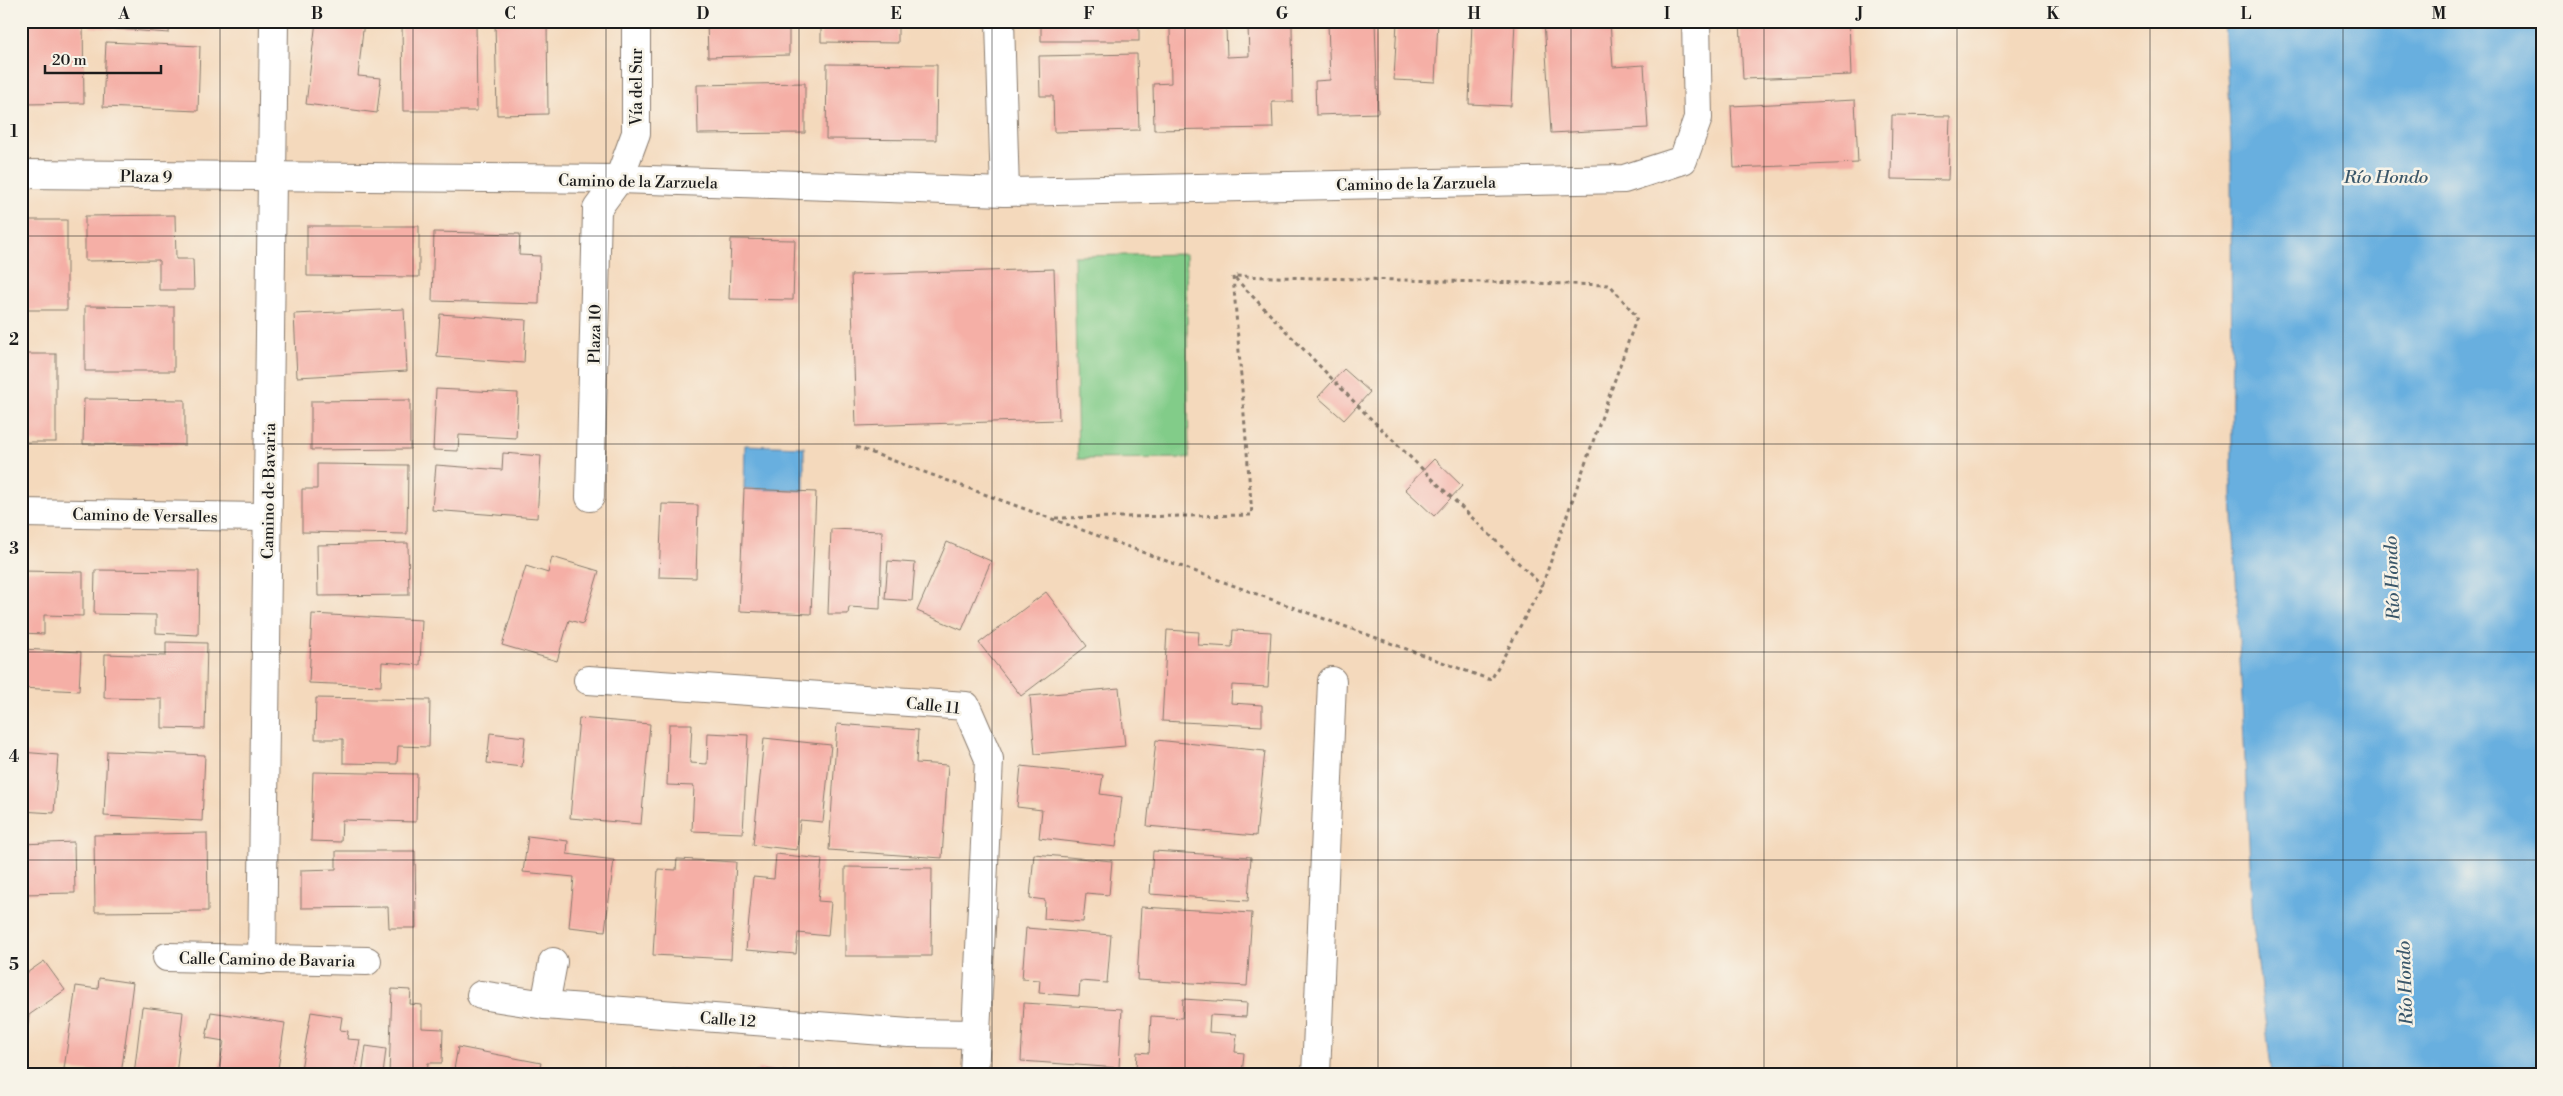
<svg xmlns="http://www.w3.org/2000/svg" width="2563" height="1096" font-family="'Libre Bodoni',serif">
<rect width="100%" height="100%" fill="#f7f3e8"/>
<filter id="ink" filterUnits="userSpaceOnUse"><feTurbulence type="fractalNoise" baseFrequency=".02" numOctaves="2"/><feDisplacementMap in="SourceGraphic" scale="10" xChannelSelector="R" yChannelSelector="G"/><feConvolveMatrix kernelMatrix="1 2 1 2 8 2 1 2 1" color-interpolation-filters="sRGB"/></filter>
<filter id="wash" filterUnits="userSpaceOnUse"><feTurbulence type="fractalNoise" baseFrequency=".0096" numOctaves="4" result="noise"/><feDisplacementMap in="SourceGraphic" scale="20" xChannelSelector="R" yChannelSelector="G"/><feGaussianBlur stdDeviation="1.12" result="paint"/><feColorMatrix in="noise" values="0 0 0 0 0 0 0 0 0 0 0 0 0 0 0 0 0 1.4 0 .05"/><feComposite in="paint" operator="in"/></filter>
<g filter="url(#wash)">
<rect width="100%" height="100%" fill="#f4d9bc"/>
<polygon fill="#82cc89" stroke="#4f7452" points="1186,254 1189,458 1078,459 1074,256"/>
<g fill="#68afdf" stroke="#42667e">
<polygon points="2224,21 2542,21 2542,1075 2272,1075 2253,924 2232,495 2231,144"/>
<polygon points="745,445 804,447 804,491 744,489"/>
</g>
<g id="blocks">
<g fill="#f5afa6">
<polygon points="26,21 83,21 84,103 27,104"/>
<polygon points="91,21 170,21 169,33 90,27"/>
<polygon points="316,21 364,21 358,76 381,78 377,113 306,104"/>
<polygon points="402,21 476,21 477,111 403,111"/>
<polygon points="707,21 789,21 789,55 708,57"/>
<polygon points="821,21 898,21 898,43 821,42"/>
<rect x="1041" y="21" width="98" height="20"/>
<polygon points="1375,21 1378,113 1316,115 1315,81 1330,80 1328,23"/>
<polygon points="1397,21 1438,21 1435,82 1394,80"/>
<polygon points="1472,21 1515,21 1511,106 1469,104"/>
<polygon points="1544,21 1610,21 1613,67 1644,65 1648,128 1551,133"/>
<polygon points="1740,21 1849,21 1851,75 1743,79"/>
<polygon points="495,22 547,22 548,114 497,115"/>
<polygon points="1292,25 1293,102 1272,102 1273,128 1154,130 1153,84 1171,83 1170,28 1226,26 1227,57 1249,56 1248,26"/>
<polygon points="106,42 200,46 198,111 103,107"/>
<polygon points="1137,54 1139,130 1054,132 1053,96 1040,96 1039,56"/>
<polygon points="827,64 937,65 936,140 826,139"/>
<polygon points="805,83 805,133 698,134 697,85"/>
<polygon points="1855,100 1858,163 1734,168 1731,106"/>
<polygon points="1892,115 1950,116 1948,180 1891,179"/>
<polygon points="175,215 176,259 193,259 194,290 159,290 159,260 85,261 85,216"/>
<rect x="21" y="220" width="46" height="90"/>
<polygon points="307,226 419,226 419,277 307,276"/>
<polygon points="434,232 520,234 519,255 540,256 539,304 432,301"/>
<polygon points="731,239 795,240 793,300 729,299"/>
<polygon points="1054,269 1059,420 856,426 851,275"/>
<polygon points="85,306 174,307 174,371 85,371"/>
<polygon points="404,309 407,371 297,377 294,314"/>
<polygon points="440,314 526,320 524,363 437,357"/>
<rect x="21" y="354" width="35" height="88"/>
<polygon points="1344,369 1370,392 1344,420 1318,397"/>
<polygon points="436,389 518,393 516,438 459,435 458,451 433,450"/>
<polygon points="84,399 185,400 185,445 83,444"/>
<polygon points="410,400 410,449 311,450 311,401"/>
<polygon points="503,453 541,456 537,518 432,510 436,465 502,470"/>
<polygon points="1434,459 1462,486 1434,516 1405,489"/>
<polygon points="317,464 408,465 407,534 302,532 302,489 317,489"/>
<polygon points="744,489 816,492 811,614 739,611"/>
<polygon points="662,504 698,505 696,578 659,577"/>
<polygon points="831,529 882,531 880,609 849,607 848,614 828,614"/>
<polygon points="947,542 991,561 962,630 917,611"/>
<polygon points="408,543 409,595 318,596 317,545"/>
<polygon points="552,557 599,571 583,624 569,620 557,661 502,645 526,566 548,573"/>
<polygon points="888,561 915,563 912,601 885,599"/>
<polygon points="95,570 199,571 198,635 156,633 156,615 94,614"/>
<polygon points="21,571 83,572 83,616 44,615 44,634 21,633"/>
<polygon points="1046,592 1087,646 1021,696 979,643"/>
<polygon points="312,614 422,620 420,665 382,662 381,686 309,683"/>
<polygon points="1167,630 1199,632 1198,645 1232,647 1233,630 1271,632 1268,687 1232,685 1231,703 1262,705 1262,726 1162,721"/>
<polygon points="166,642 207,643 205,729 162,728 162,699 104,698 105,654 166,656"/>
<polygon points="21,649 81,652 79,691 21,688"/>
<polygon points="1119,688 1125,746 1035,754 1030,696"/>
<polygon points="316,698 430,700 429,747 398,746 397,764 343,763 343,739 315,739"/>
<polygon points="579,718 650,724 641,824 570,818"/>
<polygon points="669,724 692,724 690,763 707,764 708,733 748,735 743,833 692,831 694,786 667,785"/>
<polygon points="837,724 918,730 916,763 948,765 942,858 829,850"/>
<polygon points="490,733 525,737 522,767 487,763"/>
<polygon points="764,738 831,745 823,822 800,820 797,850 753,845"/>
<polygon points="1156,740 1265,751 1256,836 1147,826"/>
<polygon points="107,751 205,755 202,821 104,816"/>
<polygon points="21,752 58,755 54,813 21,811"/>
<polygon points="1021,766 1103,775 1100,794 1122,797 1116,847 1039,838 1042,810 1017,807"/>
<polygon points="313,772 417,774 416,822 342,820 341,842 311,841"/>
<polygon points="207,833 208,911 95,912 94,835"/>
<polygon points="528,836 568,841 567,854 614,860 605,931 569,927 574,877 523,872"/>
<polygon points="74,842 75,893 21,894 21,844"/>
<polygon points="336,851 415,851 416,928 389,928 388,907 301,908 301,870 336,869"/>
<polygon points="1153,851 1251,857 1248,901 1150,894"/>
<polygon points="776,854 822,859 818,901 831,902 828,936 798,933 796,954 746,950 753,877 774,879"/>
<polygon points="1034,854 1112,861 1109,895 1086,893 1083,922 1044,919 1045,900 1030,898"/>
<polygon points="677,859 736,862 731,959 653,955 658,869 676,870"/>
<polygon points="845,867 932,868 931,956 845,956"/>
<polygon points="1141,907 1252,913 1247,986 1137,980"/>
<polygon points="1026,928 1111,935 1107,983 1080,981 1079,996 1039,993 1040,980 1022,979"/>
<polygon points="44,961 65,990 29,1015 23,1062 21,1062 21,977"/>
<polygon points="99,978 133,983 121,1075 64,1069 76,986 98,989"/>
<polygon points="392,989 411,990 410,1004 422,1005 422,1028 443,1029 442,1063 428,1063 427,1075 389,1075"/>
<polygon points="1183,999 1247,1003 1246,1017 1210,1015 1209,1032 1237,1034 1235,1052 1244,1053 1242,1075 1165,1075 1165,1072 1136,1070 1137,1052 1149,1053 1151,1016 1182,1018"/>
<polygon points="1024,1003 1122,1009 1119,1068 1021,1061"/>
<polygon points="142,1007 183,1012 176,1075 134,1075"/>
<polygon points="211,1012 285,1023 277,1075 218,1075 224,1041 206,1038"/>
<polygon points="311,1012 342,1017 340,1030 348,1031 347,1039 360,1040 354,1075 300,1075"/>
<polygon points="366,1046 386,1049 383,1075 362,1075"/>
<polygon points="458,1047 541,1063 538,1075 453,1075"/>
<polygon points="672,1068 736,1073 736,1075 672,1075"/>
<polygon points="758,1069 806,1073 806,1075 758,1075"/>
</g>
</g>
</g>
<g filter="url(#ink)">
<use href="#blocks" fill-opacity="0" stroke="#887a6c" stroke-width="1"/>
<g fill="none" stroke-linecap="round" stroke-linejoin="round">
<defs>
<g id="minor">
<polyline points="1000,21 1005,192"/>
<polyline points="21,174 619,179 1005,192 1624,179 1683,160 1698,118 1696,21"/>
<polyline points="590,497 597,209 619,179 636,133 636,21"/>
<polyline points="21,513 268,517"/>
<polyline points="588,680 966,706 989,759 974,1075"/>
<polyline points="167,957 367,961"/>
<polyline points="262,960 274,21"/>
<polyline points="481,995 545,1005 909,1033 976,1034"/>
<polyline points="545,1005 553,962"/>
<polyline points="1316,1075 1332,681"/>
</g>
</defs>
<use href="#minor" stroke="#887a6c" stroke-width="30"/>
<g stroke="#887a6c" stroke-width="3" stroke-dasharray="4 4" stroke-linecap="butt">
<polyline points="856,447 1491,680 1542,586 1637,317 1610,285 1233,276"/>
<polyline points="1055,518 1252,515 1233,276 1363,411 1542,586"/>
</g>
<use href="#minor" stroke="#fff" stroke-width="28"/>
</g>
</g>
<path fill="none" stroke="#1c1c1c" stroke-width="1" stroke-opacity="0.55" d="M220,21V1075M413,21V1075M606,21V1075M799,21V1075M992,21V1075M1185,21V1075M1378,21V1075M1571,21V1075M1764,21V1075M1957,21V1075M2150,21V1075M2343,21V1075M21,236H2542M21,444H2542M21,652H2542M21,860H2542"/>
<g text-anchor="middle" stroke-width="5" stroke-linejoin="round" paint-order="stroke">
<g font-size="16" fill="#1c1c1c" stroke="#f7f3e8">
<text transform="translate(636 87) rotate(-90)" y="6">Vía del Sur</text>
<text transform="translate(146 176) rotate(1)" y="6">Plaza 9</text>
<text transform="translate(638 181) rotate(1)" y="6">Camino de la Zarzuela</text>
<text transform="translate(1416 183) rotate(-1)" y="6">Camino de la Zarzuela</text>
<text transform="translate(594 334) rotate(-89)" y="6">Plaza 10</text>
<text transform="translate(268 491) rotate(-89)" y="6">Camino de Bavaria</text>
<text transform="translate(145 515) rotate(1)" y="6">Camino de Versalles</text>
<text transform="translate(933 705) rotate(6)" y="6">Calle 11</text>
<text transform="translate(267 959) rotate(1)" y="6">Calle Camino de Bavaria</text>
<text transform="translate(728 1019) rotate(4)" y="6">Calle 12</text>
</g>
<g font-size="18" font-style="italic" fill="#3a576a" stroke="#f7f3e8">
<text x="2386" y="183">Río Hondo</text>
<text transform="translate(2392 578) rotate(-92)" y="6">Río Hondo</text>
<text transform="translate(2405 983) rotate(-92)" y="6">Río Hondo</text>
</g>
</g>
<rect width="2563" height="1096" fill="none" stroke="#f7f3e8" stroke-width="55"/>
<path d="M45 65v8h116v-8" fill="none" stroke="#1c1c1c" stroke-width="2.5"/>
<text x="52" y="65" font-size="15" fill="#1c1c1c" stroke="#f7f3e8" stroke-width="4" paint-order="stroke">20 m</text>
<rect x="28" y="28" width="2508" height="1040" fill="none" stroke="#1c1c1c" stroke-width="2"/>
<g font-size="16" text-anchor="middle" font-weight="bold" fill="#1c1c1c">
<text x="124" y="19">A</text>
<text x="317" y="19">B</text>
<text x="510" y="19">C</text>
<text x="703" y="19">D</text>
<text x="896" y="19">E</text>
<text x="1089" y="19">F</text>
<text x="1282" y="19">G</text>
<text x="1474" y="19">H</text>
<text x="1667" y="19">I</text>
<text x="1860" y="19">J</text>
<text x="2053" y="19">K</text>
<text x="2246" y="19">L</text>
<text x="2439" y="19">M</text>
<text x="14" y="137">1</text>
<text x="14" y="345">2</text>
<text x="14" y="554">3</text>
<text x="14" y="762">4</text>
<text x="14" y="970">5</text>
</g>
</svg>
